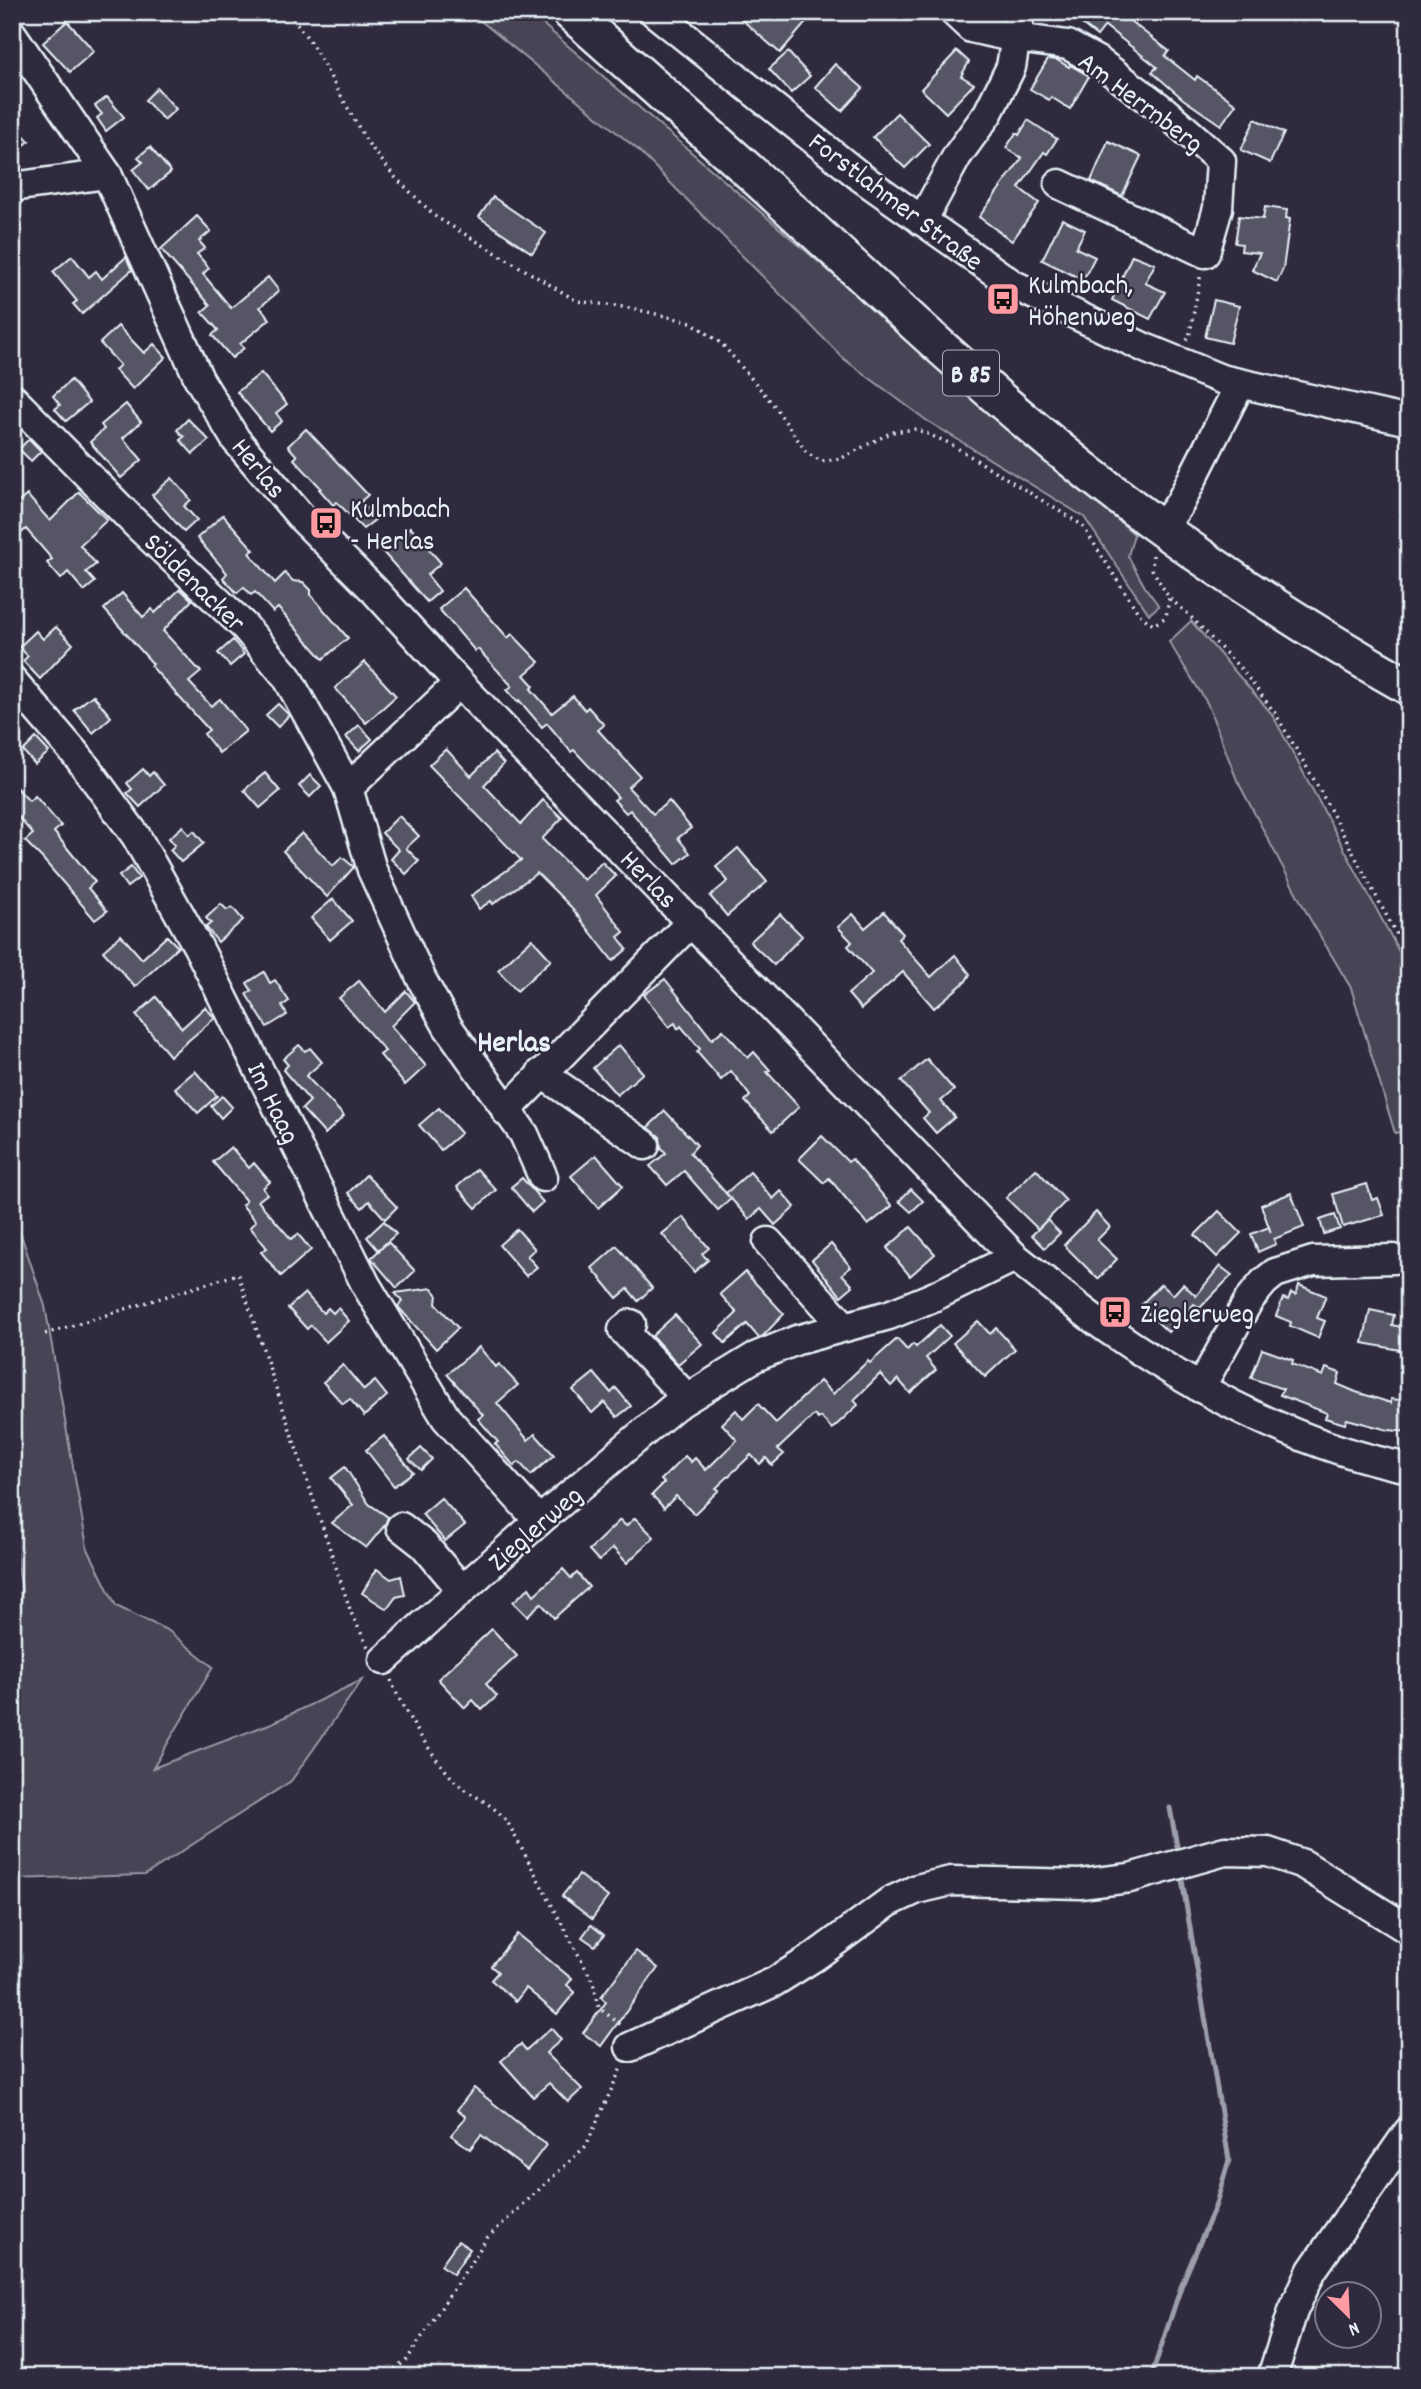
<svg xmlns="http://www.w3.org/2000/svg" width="1421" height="2389" font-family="Dekko,sans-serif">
<rect width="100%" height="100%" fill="#2f2a3d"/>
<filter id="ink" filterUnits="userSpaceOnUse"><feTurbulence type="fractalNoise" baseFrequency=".0143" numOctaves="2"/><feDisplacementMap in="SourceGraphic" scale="14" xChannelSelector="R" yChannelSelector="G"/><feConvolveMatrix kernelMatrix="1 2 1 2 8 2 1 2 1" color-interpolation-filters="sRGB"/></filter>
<g filter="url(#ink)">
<g fill="#464455" stroke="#979aa6" stroke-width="2">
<polygon points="470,12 528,12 538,20 1134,534 1128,556 1145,587 1159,606 1149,614 1084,517 926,420 844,359 637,149"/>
<polygon points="1191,621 1272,714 1409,970 1409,1130 1395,1133 1351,988 1310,919 1237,780 1207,703 1169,642"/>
<polygon points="12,1208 45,1306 87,1547 116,1606 169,1631 213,1667 153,1768 272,1723 362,1680 291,1781 145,1875 12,1879 12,1681 22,1589 12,1534"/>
</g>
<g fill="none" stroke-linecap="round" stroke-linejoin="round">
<g stroke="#9c9fab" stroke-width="5">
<polyline points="1170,1808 1178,1852"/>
<polyline points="1151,2377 1182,2284 1215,2207 1229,2160 1182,1880"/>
</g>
</g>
<g fill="#575565" stroke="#e8f1f8" stroke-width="2">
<polygon points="733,12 815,12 780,53"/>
<polygon points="1067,12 1122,12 1131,19 1130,21 1169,51 1165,56 1195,80 1197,76 1236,104 1221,125 1183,99 1152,72 1157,67 1105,26 1097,36"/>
<polygon points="67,21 94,51 70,72 43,43"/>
<polygon points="957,51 969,62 961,76 974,84 946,113 921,89"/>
<polygon points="788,52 810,76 791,93 769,69"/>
<polygon points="1048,59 1057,60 1069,67 1070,65 1089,76 1070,109 1051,97 1049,100 1030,89"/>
<polygon points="835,64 863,88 842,111 815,87"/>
<polygon points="157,88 176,109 164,120 145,100"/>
<polygon points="107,97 124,117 106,131 97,118 102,114 95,106"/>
<polygon points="897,113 929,144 905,168 873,137"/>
<polygon points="1255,119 1284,133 1270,163 1241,150"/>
<polygon points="1028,120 1057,139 1047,154 1044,152 1019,188 1039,203 1012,241 979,217 1022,158 1006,148 1016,133 1019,135"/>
<polygon points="12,122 29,141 12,156"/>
<polygon points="1108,141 1141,156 1122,196 1091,181"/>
<polygon points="150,147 171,172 149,190 133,170 143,162 138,157"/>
<polygon points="493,197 546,233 532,253 479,217"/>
<polygon points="1265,207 1287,210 1286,218 1290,219 1283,269 1277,282 1252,270 1260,253 1241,251 1242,244 1235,243 1239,216 1263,219"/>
<polygon points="197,216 211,231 199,241 205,248 197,254 209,268 203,274 231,308 268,277 279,291 260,307 270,319 240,344 244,348 232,358 212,335 218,330 202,312 210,305 161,249"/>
<polygon points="1062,219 1085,230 1076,248 1095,257 1083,280 1042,260"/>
<polygon points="1132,255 1155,264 1145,283 1165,292 1150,319 1112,300"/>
<polygon points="72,256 89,277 96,271 102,279 126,257 132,270 82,314 73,304 77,301 53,272"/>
<polygon points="1214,300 1239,306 1230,343 1205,337"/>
<polygon points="118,326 144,353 154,344 166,357 133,389 115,370 120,365 100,343"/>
<polygon points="261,373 287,404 276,413 282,421 270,431 237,392"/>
<polygon points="71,380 89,402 66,421 55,409 60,405 53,396"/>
<polygon points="126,404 141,422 123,438 142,460 121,478 90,442 104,429 101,425"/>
<polygon points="188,419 209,440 193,454 180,440 184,437 177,430"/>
<polygon points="306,429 368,495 361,501 376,519 363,529 337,502 333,505 319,489 321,488 294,459 297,456 288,446"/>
<polygon points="29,439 41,451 31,461 19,449"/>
<polygon points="172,478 191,500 184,506 197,520 184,532 152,495"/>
<polygon points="79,492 107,520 80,545 96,564 86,572 95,582 84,591 68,572 61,579 47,563 52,559 26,529 12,541 12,508 27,495 50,521"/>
<polygon points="223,515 254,550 249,553 275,583 285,573 293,581 303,582 311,590 311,595 348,638 323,659 278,608 273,612 255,592 251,595 244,587 237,593 223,578 227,573 197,538"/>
<polygon points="410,527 441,563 427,575 440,591 427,602 382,551"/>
<polygon points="464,588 508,638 512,634 539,662 524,675 534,686 531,689 552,713 573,696 585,710 588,707 604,725 598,730 640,776 628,787 653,814 669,801 691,828 678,838 690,853 676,864 630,810 626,813 614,800 618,797 574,750 571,752 547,723 542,727 519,700 518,702 507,690 512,686 478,649 475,651 439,609"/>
<polygon points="180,589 192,600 163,631 201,672 189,682 211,706 220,699 246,731 219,753 204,734 209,730 151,666 153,664 104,609 122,593 143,617 152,609 155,613"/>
<polygon points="56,627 73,644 40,679 23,661 28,656 19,647 36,631 43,639"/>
<polygon points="233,640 244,654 230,666 218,653"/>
<polygon points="365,662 396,696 366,723 335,688"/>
<polygon points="93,695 111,717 93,733 74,710"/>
<polygon points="278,704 289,715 278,727 266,715"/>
<polygon points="359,725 372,739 359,751 346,737"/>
<polygon points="36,738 49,752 35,764 23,751"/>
<polygon points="446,749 471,776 494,753 504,764 484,785 521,824 543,800 562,818 542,839 584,880 602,862 616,876 596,895 624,932 618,937 627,949 613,961 571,907 537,873 493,904 491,901 479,909 471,896 521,860 429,765"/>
<polygon points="143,769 149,776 153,772 164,785 140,807 127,793 132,789 127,783"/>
<polygon points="265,773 280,791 260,808 244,790"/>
<polygon points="310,775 321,786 310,797 299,786"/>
<polygon points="12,783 29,801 35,796 61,826 54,832 95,882 88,888 107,911 95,920 42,858 25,841 33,834 12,810"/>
<polygon points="399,816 419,836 406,848 419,861 406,874 391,859 399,850 382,833"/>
<polygon points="183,826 189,835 194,831 204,843 181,862 170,850 175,845 169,838"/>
<polygon points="302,833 333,866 342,857 354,867 327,897 283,851"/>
<polygon points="738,848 767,882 727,916 710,896 728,881 716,867"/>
<polygon points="131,867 139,878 127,887 119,876"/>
<polygon points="333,899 352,921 330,940 311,918"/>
<polygon points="221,904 227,910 232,907 243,920 218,942 206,927 211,923 206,918"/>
<polygon points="884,912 903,934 898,939 931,977 955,955 970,974 966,981 934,1008 903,972 861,1009 848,994 872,973 848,946 852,942 838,927 853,914 865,928"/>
<polygon points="780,914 802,936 774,965 750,942"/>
<polygon points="121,935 142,959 167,936 178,947 135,987 103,951"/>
<polygon points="532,939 551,960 517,991 498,970"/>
<polygon points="264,972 270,983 275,980 289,1001 282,1006 287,1015 267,1027 246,994 252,991 247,983"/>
<polygon points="665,979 712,1039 723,1030 748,1058 754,1052 770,1070 767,1072 799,1107 773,1131 745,1101 750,1096 731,1071 721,1080 697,1052 700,1049 681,1026 678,1029 675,1023 669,1027 644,995"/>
<polygon points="359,981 385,1012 406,991 415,1002 391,1026 426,1066 405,1085 380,1055 385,1051 339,998"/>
<polygon points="156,997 182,1028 205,1007 215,1018 170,1056 136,1015"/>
<polygon points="299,1045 305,1051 310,1048 322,1062 306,1076 344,1116 325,1134 302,1109 310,1101 283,1070 288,1065 283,1059"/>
<polygon points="619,1045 643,1073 617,1095 593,1068"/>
<polygon points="927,1059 954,1090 941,1101 955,1117 936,1133 923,1118 929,1113 901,1081"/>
<polygon points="195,1071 217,1096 198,1113 175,1088"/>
<polygon points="222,1096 232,1107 221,1118 211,1106"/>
<polygon points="439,1108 461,1133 441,1150 419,1125"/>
<polygon points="665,1111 697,1145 690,1153 731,1199 718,1210 684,1171 667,1185 650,1166 666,1153 661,1147 660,1137 648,1127"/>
<polygon points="822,1136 848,1162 852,1159 892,1206 868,1225 829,1178 824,1183 799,1159"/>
<polygon points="231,1147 249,1168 254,1163 270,1182 263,1188 267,1194 258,1201 291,1239 298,1234 311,1250 281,1276 261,1252 267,1248 250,1227 256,1221 242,1205 246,1201 213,1162"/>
<polygon points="596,1155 623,1186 598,1208 571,1176"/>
<polygon points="477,1169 496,1190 476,1208 457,1187"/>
<polygon points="1036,1169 1066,1201 1038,1229 1006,1198"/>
<polygon points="750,1172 773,1199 781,1191 795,1207 775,1225 761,1209 749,1219 726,1193"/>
<polygon points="366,1175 397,1207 385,1219 369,1201 362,1208 348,1193"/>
<polygon points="522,1178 543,1202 532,1212 511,1187"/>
<polygon points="1367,1184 1372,1200 1378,1198 1384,1215 1343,1227 1333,1194"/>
<polygon points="911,1189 923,1201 911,1212 899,1201"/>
<polygon points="1291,1193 1304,1227 1274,1239 1276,1244 1258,1252 1251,1234 1269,1227 1271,1233 1261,1205"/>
<polygon points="1219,1211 1241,1233 1217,1257 1195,1235"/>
<polygon points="1096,1212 1110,1227 1097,1240 1117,1259 1098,1279 1064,1245"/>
<polygon points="1335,1215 1340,1229 1324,1234 1320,1220"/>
<polygon points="683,1217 709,1248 702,1254 708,1260 694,1272 662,1234"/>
<polygon points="1047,1220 1060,1233 1045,1248 1032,1235"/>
<polygon points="384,1221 396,1234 378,1250 367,1237"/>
<polygon points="911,1227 935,1254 910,1276 887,1248"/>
<polygon points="517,1229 535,1249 527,1256 537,1267 526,1276 499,1245"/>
<polygon points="388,1242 415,1271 397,1288 371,1258"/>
<polygon points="831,1244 851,1267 842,1274 853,1286 841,1296 812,1260"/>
<polygon points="617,1246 652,1288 638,1301 628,1289 617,1298 592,1268"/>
<polygon points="1220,1266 1232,1275 1200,1308 1194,1304 1168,1332 1140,1306 1161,1284 1173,1295 1183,1284 1196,1296"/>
<polygon points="745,1272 784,1314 763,1336 759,1338 747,1324 725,1343 716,1333 737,1313 720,1294"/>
<polygon points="1299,1285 1326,1296 1317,1318 1325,1321 1318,1338 1290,1326 1291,1322 1276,1316 1283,1298 1288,1300 1291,1293 1296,1295"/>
<polygon points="432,1288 437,1294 436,1304 458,1328 436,1349 400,1309 398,1306 402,1301 395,1293"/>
<polygon points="305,1293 323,1313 328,1308 333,1313 338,1308 349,1321 326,1342 311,1325 307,1329 288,1308"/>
<polygon points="1370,1310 1394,1315 1392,1325 1405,1328 1400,1350 1363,1343"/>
<polygon points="675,1315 702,1344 678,1364 652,1336"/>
<polygon points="978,1321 990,1334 996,1328 1015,1349 985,1377 953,1343"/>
<polygon points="940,1325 950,1336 926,1358 936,1370 910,1393 898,1379 891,1386 880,1374 854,1400 858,1405 832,1429 821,1417 818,1419 814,1415 778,1449 784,1454 772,1465 766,1458 760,1464 751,1455 716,1488 719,1490 694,1514 676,1496 664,1508 652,1495 664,1483 661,1480 685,1456 691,1462 695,1458 706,1470 737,1440 722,1424 736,1410 743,1419 758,1404 776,1423 820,1381 833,1394 868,1361 870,1363 897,1339 907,1350 913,1344 916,1347"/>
<polygon points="479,1347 496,1367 499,1364 518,1385 497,1403 528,1440 535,1434 554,1455 531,1475 519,1462 514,1466 495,1444 498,1442 478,1419 483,1415 447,1374"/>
<polygon points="1262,1349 1293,1360 1292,1364 1323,1376 1326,1368 1340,1373 1337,1384 1356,1392 1391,1403 1391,1399 1409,1401 1409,1432 1388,1430 1347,1419 1345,1424 1325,1418 1327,1413 1280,1395 1283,1389 1251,1378"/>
<polygon points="343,1365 364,1390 375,1381 387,1396 364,1416 350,1399 343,1404 323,1382"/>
<polygon points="594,1373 611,1393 616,1388 631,1406 617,1417 604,1402 592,1413 573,1390"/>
<polygon points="384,1436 413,1472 394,1486 366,1450"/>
<polygon points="421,1448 432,1459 421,1470 409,1459"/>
<polygon points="345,1467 369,1504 388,1517 385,1525 366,1548 332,1523 353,1505 331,1478"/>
<polygon points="441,1498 465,1525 445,1541 422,1514"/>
<polygon points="635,1518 654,1537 627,1563 613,1548 599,1561 589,1550 620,1520 626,1526"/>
<polygon points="377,1569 391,1579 401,1576 405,1595 396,1597 387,1609 362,1593"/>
<polygon points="563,1569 571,1578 577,1573 589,1587 554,1618 541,1603 527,1616 513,1602 529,1588 534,1595"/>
<polygon points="492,1629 517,1656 486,1684 497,1696 482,1710 473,1700 465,1708 438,1679"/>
<polygon points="579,1875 608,1897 592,1919 562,1896"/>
<polygon points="591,1925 604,1935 595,1946 582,1937"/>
<polygon points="517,1934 572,1979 567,1985 575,1992 557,2014 526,1988 516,2001 491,1980 498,1972 491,1966"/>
<polygon points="636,1951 658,1968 601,2046 583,2033 606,2002 601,1997"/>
<polygon points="551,2028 561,2040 546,2053 582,2089 568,2102 549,2083 533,2097 501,2061 521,2044 526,2050"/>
<polygon points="474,2088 546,2145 527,2170 481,2135 470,2149 451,2135 466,2117 457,2110"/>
<polygon points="458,2241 470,2249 453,2274 441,2265"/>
</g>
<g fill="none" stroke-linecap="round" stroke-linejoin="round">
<defs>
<g id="minor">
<polyline points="654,12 862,178 1012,284 1145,348 1221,379 1409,421"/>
<polyline points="954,12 971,28 1016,38 1068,45 1099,62 1163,110 1221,161 1218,208 1205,253 1059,184"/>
<path d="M12,34L107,174L199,379L236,440L302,518L373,589L459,683L1015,1257C1046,1281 1076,1307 1109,1330C1198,1392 1301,1447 1409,1468"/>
<polyline points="12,187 107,174"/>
<polyline points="922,221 957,156 988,113 1011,67 1020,12"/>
<polyline points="12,398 135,523 245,627 287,677 348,788 372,870 422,980 448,1027 524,1134 543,1177"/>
<polyline points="1162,528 1180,503 1240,384"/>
<polyline points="12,680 79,758 136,836 198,947 366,1285 446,1418 539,1521"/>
<polyline points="348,788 459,683"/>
<polyline points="541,1073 645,1145"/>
<polyline points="506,1111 692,921"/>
<polyline points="768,1242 844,1326"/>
<polyline points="631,1324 623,1330 687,1398"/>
<polyline points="1200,1388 1249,1300 1264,1282 1275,1273 1313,1261 1394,1259"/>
<polyline points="401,1527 424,1545 462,1590"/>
<polyline points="384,1660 539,1521 675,1406 755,1357 797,1340 889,1315 933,1297 1015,1257"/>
<polyline points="630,2047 774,1982 814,1957 889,1902 917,1889 951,1881 1080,1884 1130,1878 1225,1851 1268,1852 1303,1864 1409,1930"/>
<polyline points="1272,2377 1293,2311 1312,2270 1409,2131"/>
</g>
<path id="major" d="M570,12C627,63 684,113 740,163C845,258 946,356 1055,446C1165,537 1285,617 1409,687"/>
</defs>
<use href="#minor" stroke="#e8f1f8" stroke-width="33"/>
<use href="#major" stroke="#e8f1f8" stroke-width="40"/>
<g stroke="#e8f1f8" stroke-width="3.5" stroke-dasharray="2 5" stroke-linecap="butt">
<polyline points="289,12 313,46 367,142 395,177 436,217 577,301 630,308 691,322 722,344 773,404 807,453 821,461 840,459 892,432 916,429 949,443 1082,525 1139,614 1153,625 1166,617 1169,598"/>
<polyline points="1186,339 1189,338 1201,273"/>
<polyline points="1153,555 1152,569 1169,598 1187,613 1243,671 1275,713 1316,783 1409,958"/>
<polyline points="45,1334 238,1274 352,1615 368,1647"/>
<path d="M391,1680C402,1710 431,1755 453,1779C470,1797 492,1801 508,1823L593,1982L599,2008L621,2025"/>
<polyline points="383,2377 406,2361 487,2238 586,2146 621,2068"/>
</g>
<use href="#minor" stroke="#2f2a3d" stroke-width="28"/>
<use href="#major" stroke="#2f2a3d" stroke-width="35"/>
</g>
</g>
<defs>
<symbol id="bus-square" viewBox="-11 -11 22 22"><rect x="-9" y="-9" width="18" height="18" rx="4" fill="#ff9aa2" stroke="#2f2a3d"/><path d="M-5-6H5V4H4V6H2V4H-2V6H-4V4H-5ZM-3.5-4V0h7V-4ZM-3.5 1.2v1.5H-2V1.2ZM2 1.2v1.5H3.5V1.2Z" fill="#111"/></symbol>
</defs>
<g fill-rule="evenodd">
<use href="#bus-square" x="984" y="280" width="38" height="38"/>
<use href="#bus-square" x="307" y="504" width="38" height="38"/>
<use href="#bus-square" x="1096" y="1293" width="38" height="38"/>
</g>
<g text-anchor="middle" stroke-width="5" stroke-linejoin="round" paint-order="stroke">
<rect fill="#2f2a3d" stroke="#b0b5c0" stroke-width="2" x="943" y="350.5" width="56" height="45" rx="5"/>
<g font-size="26" font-weight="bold" fill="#e8f1f8">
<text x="971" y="382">B 85</text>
</g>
<g font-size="28" fill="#e8f1f8" stroke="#2f2a3d">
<text transform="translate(1142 101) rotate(37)" y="10">Am Herrnberg</text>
<text transform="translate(897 200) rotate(37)" y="10">Forstlahmer Straße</text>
<text transform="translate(260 467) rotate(51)" y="10">Herlas</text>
<text transform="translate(196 581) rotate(44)" y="10">Söldenacker</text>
<text transform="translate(650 878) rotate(46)" y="10">Herlas</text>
<text transform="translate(275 1102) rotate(64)" y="10">Im Haag</text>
<text transform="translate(534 1527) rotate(-41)" y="10">Zieglerweg</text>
</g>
<g font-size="28" fill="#e8f1f8" stroke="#2f2a3d" text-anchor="start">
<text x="1028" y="293">Kulmbach,<tspan x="1028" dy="32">Höhenweg</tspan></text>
<text x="350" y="517">Kulmbach<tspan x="350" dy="32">- Herlas</tspan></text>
<text x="1140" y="1322">Zieglerweg</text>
</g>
<g font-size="30" font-weight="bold" fill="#e8f1f8" stroke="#2f2a3d">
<text x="514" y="1051">Herlas</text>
</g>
</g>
<rect width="1421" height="2389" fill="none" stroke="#2f2a3d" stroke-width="42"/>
<rect x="21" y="21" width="1379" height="2347" fill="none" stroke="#e8f1f8" stroke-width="2.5" filter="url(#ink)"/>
<g transform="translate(1348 2315) rotate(156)"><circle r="33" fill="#2f2a3d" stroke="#797a88" stroke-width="2"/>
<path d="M0-5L12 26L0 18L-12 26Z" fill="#ff9aa2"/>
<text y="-10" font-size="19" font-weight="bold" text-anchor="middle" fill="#e8f1f8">N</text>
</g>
</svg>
